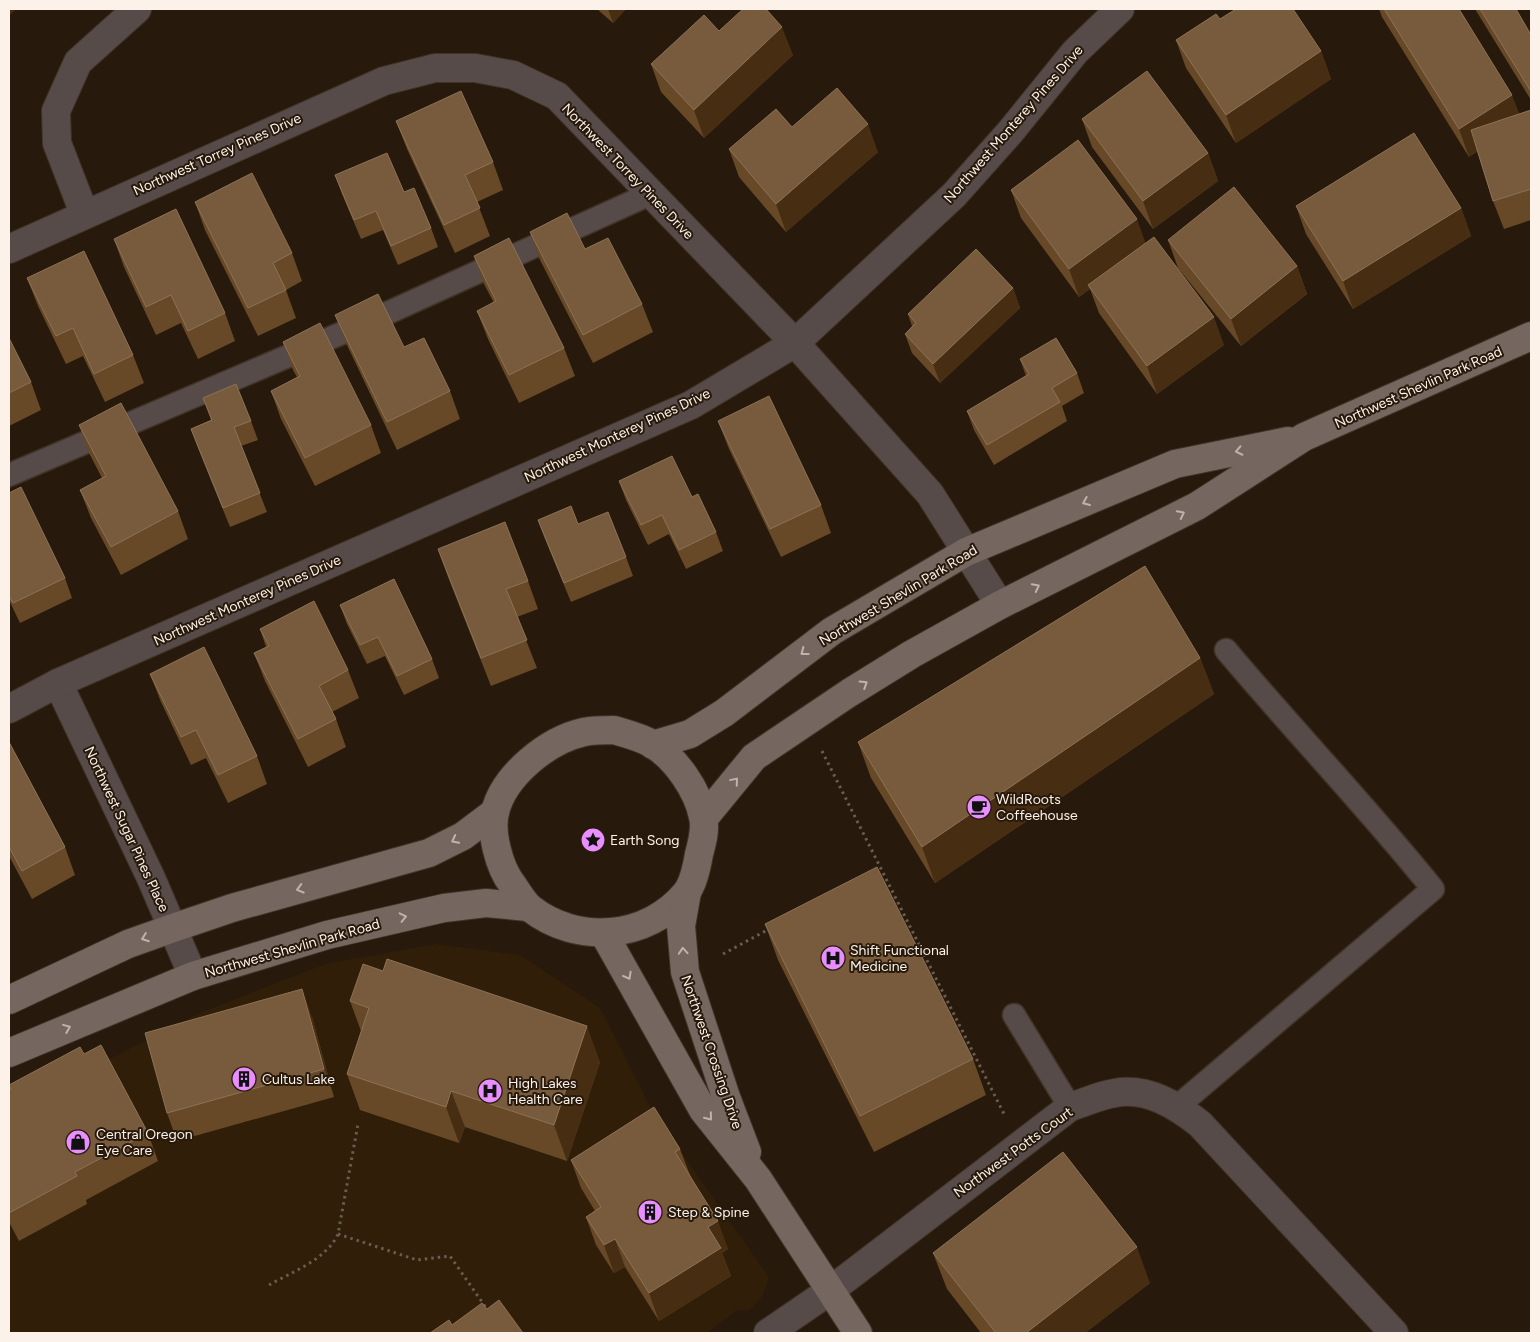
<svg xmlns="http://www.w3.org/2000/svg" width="1540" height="1342" font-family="Figtree,sans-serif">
<rect width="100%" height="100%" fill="#27190b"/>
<polygon fill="#301e09" points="436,944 520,955 600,1008 653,1112 769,1277 762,1297 750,1310 736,1311 707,1333 9,1333 9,1110 200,1013 325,964"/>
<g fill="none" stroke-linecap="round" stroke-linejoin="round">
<defs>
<g id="lane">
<polyline points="9,475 361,325 650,194"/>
<polyline points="1014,1015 1070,1107"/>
<path d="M1178,1106L1433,889C1367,807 1294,731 1226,650"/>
</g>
<g id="street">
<polyline points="84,213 57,143 56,111 78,62 137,9"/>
<polyline points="9,249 384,81 435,68 475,68 513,75 557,96 795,343 930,494 1000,605"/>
<polyline points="58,683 151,878 193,976"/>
<polyline points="9,709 58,683 691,405 795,343 954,195 1011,131 1075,52 1120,9"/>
<path d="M768,1333L831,1290L1070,1107C1084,1103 1100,1095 1115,1093C1147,1087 1176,1105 1200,1124L1394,1333"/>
</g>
<g id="secondary">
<path d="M614,730C627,734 641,737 652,744C676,758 698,791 703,817C706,829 702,843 699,854C697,866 693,884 686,893C647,940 577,945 530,908C523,902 517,891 512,884C499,867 490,832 495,812C504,775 548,740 584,732C593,730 604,730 614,730Z"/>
<polyline points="653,745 690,734 724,713 832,631 966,552 1175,464 1288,441"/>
<polyline points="704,818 754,757 849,693 912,654 1000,605 1197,506 1304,437 1531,336"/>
<polyline points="687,892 681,926 685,972 726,1097 747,1152"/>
<polyline points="604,934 703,1110 758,1179 858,1333"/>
<polyline points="9,1000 128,944 173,928 232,908 429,853 463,836 495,812"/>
<polyline points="9,1053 193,976 327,935 444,908 486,903 528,907"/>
</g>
</defs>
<use href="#lane" stroke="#413326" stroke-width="25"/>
<use href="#street" stroke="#413326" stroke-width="30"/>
<use href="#secondary" stroke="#413326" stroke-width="30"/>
<g stroke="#695c50" stroke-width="3" stroke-dasharray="2.5 4" stroke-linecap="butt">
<polyline points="822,751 1005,1116"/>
<polyline points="723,954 771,928"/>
<polyline points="338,1234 417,1260 450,1256 489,1312"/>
<path d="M269,1285C292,1272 327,1259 338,1234L358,1124"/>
</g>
<use href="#lane" stroke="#564b48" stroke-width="22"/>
<use href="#street" stroke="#564b48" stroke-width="28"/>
<use href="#secondary" stroke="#766660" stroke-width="28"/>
</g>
<g fill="#674927">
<polygon points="597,9 626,9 613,23"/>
<polygon points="1379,9 1459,9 1519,114 1531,110 1531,220 1504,229 1493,201 1477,151 1469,157 1382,17"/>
<polygon points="1475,9 1516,9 1531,35 1531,100"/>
<polygon points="1220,19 1321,51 1331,79 1236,143 1186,68 1176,40"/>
<polygon points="719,31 793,55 704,138 661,92 651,64"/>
<polygon points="1082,119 1208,153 1218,181 1153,229 1092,147"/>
<polygon points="396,121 493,162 503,190 477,202 490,236 455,253 407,149"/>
<polygon points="792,127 878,152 786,232 739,177 729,149"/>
<polygon points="335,175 404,192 431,228 438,247 398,265 383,230 361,239 342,194"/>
<polygon points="1011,190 1224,345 1157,394 1099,313 1090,289 1079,297 1021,218"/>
<polygon points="195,202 292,253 302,281 286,290 296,318 258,336 205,230"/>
<polygon points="1296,206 1461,208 1471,236 1353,309 1306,234"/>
<polygon points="530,232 642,304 653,332 593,363 540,260"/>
<polygon points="114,239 225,313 235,341 198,359 181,323 156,335 124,267"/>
<polygon points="1168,240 1297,266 1307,294 1241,346 1178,268"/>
<polygon points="474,256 564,348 575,376 519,403 488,339 477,311 494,303 484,284"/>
<polygon points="27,278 133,355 144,383 105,402 83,356 66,364 38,306"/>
<polygon points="1013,288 1020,308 940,383 912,353 905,334 912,326 908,314"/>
<polygon points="335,315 404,347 450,391 460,419 397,450 346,343"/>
<polygon points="9,338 31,382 41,410 9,426"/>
<polygon points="283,342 371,425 381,453 315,486 281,419 271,391 297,377 293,370"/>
<polygon points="1020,359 1077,373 1084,393 1062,406 1067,421 994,465 974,430 967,411 1026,376"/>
<polygon points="203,398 251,421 258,440 241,446 267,512 230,527 198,448 191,429 211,420"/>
<polygon points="718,421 821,505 831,533 781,557 729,449"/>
<polygon points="79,425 178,511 188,539 121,575 91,518 80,490 102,478 89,453"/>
<polygon points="619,481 692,497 716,532 723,551 686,569 669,534 648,545 626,500"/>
<polygon points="9,493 65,578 72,598 20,623 9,600"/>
<polygon points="538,520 578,524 626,557 633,576 571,602 545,539"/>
<polygon points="438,549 528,581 538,609 517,617 537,668 491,686 448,577"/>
<polygon points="340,605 432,659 439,678 404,695 385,656 367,664 347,624"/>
<polygon points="260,629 348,670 359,698 332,712 336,719 346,747 308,767 265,681 254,653 266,647"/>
<polygon points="1200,658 1214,694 935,883 871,778 858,742"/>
<polygon points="150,674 257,756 267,784 228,803 206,758 191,765 161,702"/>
<polygon points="9,742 65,847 75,875 32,899 9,856"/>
<polygon points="765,924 973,1059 986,1095 874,1152 778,960"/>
<polygon points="350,1001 600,1062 567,1161 465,1127 459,1143 360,1110 347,1074 361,1031"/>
<polygon points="312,1017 334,1097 177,1141 167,1113"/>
<polygon points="84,1054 148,1133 158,1161 86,1200 87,1204 19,1241 9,1222 9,1090 10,1090 9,1086"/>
<polygon points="680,1149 690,1175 728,1249 722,1253 731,1276 659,1321 625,1267 614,1273 596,1245 586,1217 595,1211 581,1188 571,1160"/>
<polygon points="933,1253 1150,1283 1085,1333 981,1333 947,1289"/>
</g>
<g fill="#472e13">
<polygon points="9,9 16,9 9,16"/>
<polygon points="608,9 626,9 613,23"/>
<polygon points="782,27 793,55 704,138 694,110"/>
<polygon points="1321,51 1331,79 1236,143 1226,115"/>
<polygon points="1512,95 1523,123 1469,157 1459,129"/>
<polygon points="868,124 878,152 786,232 776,204"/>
<polygon points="1208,153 1218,181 1153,229 1143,201"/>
<polygon points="1461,208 1471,236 1353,309 1343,281"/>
<polygon points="1137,219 1147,247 1088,285 1090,289 1079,297 1069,269"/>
<polygon points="1297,266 1307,294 1241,346 1231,319"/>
<polygon points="1013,288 1020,308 940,383 933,364"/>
<polygon points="1214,317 1224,345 1157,394 1147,366"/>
<polygon points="1200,658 1214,694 935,883 922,847"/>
<polygon points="302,989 312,1017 334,1097 324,1069"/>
<polygon points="587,1026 600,1062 567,1161 554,1125"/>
<polygon points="451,1091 465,1127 459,1143 446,1107"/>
<polygon points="718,1221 728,1249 722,1253 731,1276 659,1321 649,1293 708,1227"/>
<polygon points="615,1239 625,1267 614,1273 604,1245"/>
<polygon points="1137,1247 1150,1283 1085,1333 1026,1333"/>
</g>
<g fill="#775b3c" stroke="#8c7357">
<polygon points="743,9 766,9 782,27 694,110 651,64 704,15 719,31"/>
<polygon points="1236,9 1293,9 1321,51 1226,115 1176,40 1216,14 1220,19"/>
<polygon points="1384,9 1459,9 1512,95 1459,129"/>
<polygon points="1480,9 1516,9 1531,35 1531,89 1530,90"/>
<polygon points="1147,71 1208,153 1143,201 1082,119"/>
<polygon points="837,88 868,124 776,204 729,149 776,109 792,127"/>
<polygon points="461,91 493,162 465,175 480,208 444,225 396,121"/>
<polygon points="1531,110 1531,189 1493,201 1471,130"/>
<polygon points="1414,133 1461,208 1343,281 1296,206"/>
<polygon points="1078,140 1137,219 1069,269 1011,190"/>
<polygon points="387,153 404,192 414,188 431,228 391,246 376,211 354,220 335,175"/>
<polygon points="252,173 292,253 273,263 286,290 248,308 195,202"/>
<polygon points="1234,187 1297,266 1231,319 1168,240"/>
<polygon points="176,209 225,313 188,331 171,295 146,307 114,239"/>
<polygon points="567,213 585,249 608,238 642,304 583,335 530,232"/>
<polygon points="1154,237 1214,317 1147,366 1088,285"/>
<polygon points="509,238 564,348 509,375 477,311 496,301 474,256"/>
<polygon points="976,249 1013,288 933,364 905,334 916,323 908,314"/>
<polygon points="84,251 133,355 94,374 73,328 56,336 27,278"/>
<polygon points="378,294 404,347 424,338 450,391 387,422 335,315"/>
<polygon points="320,323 371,425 305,458 271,391 300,376 283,342"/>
<polygon points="9,338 31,382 9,393"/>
<polygon points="1056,338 1077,373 1052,388 1060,402 987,445 967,411 1029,374 1020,359"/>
<polygon points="236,384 251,421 234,427 260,493 223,508 191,429 212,420 203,398"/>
<polygon points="769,396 821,505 770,529 718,421"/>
<polygon points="121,403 178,511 111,547 80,490 106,476 79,425"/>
<polygon points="672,456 692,497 698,494 716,532 679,550 662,515 641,525 619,481"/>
<polygon points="21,487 65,578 13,603 9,596 9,493"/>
<polygon points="571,506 578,524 608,512 626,557 564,583 538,520"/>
<polygon points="505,522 528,581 506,589 527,640 481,658 438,549"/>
<polygon points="1145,566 1200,658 922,847 858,742"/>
<polygon points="394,579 432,659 397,676 378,637 360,645 340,605"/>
<polygon points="314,601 348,670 319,686 336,719 298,739 254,653 269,646 260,629"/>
<polygon points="204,647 257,756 218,775 196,730 181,737 150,674"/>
<polygon points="9,742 65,847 22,871 9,847"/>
<polygon points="877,867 973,1059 860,1116 765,924"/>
<polygon points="387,959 587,1026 554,1125 451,1091 446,1107 347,1074 369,1008 350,1001 363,964 383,971"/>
<polygon points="302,989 324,1069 167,1113 145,1033"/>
<polygon points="101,1045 148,1133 75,1172 77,1176 9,1213 9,1090 11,1089 9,1085 80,1047 84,1054"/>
<polygon points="654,1107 680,1149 675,1152 718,1221 708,1227 721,1248 649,1293 615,1239 604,1245 586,1217 601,1207 571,1160"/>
<polygon points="1063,1152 1137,1247 1026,1333 996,1333 933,1253"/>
<polygon points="499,1300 523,1333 430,1333 449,1320 452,1325 482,1303 487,1309"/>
</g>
<defs><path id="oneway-chevron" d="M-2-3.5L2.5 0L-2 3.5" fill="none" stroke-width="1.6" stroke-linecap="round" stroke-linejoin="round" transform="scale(1.25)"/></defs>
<g stroke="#c0b3ab">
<use href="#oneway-chevron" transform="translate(1239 451) rotate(168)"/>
<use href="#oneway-chevron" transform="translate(1086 502) rotate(157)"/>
<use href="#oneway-chevron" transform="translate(1181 514) rotate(-27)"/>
<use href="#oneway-chevron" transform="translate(1036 587) rotate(-27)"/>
<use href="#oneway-chevron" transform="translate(804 652) rotate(143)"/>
<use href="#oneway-chevron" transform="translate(864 684) rotate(-32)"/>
<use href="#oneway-chevron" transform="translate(735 781) rotate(-50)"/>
<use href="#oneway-chevron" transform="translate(455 840) rotate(153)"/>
<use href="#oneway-chevron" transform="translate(300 889) rotate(164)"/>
<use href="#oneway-chevron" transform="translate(403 917) rotate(-13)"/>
<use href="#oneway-chevron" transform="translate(145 938) rotate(160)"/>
<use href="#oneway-chevron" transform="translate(683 951) rotate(-94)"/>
<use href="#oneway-chevron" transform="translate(628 976) rotate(61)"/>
<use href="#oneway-chevron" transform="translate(67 1028) rotate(-22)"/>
<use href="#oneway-chevron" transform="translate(709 1117) rotate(51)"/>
</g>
<defs>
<symbol id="cafe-disc" viewBox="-11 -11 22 22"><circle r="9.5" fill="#e98efe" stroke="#27190b"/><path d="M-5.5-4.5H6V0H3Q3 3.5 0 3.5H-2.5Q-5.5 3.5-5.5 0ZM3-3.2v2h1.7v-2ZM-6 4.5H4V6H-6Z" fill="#111"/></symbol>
<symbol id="sight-disc" viewBox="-11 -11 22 22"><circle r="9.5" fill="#e98efe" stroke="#27190b"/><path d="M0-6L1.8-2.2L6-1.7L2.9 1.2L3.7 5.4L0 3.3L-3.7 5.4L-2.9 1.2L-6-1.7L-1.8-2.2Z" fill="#111"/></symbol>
<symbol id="hospital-disc" viewBox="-11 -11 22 22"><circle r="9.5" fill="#e98efe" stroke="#27190b"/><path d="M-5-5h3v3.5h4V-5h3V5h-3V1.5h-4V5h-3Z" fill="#111"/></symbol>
<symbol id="building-disc" viewBox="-11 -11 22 22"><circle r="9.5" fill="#e98efe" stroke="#27190b"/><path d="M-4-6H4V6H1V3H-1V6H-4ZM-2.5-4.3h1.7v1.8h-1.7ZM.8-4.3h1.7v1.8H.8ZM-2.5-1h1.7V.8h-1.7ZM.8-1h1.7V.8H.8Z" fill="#111"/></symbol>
<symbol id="shop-disc" viewBox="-11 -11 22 22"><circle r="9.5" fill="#e98efe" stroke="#27190b"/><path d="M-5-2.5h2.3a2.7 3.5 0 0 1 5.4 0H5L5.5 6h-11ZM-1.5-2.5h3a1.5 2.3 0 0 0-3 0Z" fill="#111"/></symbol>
</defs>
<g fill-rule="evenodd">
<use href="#cafe-disc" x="965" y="793" width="28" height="28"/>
<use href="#sight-disc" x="579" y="826" width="28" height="28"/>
<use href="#hospital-disc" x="819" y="944" width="28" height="28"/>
<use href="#building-disc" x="230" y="1065" width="28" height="28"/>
<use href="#hospital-disc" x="476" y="1077" width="28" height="28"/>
<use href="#shop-disc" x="64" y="1128" width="28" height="28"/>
<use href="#building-disc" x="636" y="1198" width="28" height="28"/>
</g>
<g text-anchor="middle" stroke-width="4" stroke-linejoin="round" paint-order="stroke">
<g font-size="14" fill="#fdf2e9" stroke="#27190b">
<text transform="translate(1013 124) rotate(-49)" y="5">Northwest Monterey Pines Drive</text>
<text transform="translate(217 154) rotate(-24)" y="5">Northwest Torrey Pines Drive</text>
<text transform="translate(628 171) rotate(46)" y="5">Northwest Torrey Pines Drive</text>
<text transform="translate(1418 387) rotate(-24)" y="5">Northwest Shevlin Park Road</text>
<text transform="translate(617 435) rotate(-25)" y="5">Northwest Monterey Pines Drive</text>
<text transform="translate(898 595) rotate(-31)" y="5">Northwest Shevlin Park Road</text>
<text transform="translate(247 600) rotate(-24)" y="5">Northwest Monterey Pines Drive</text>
<text transform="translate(127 829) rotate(65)" y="5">Northwest Sugar Pines Place</text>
<text transform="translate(292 948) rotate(-16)" y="5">Northwest Shevlin Park Road</text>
<text transform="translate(712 1052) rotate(71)" y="5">Northwest Crossing Drive</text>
<text transform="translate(1013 1152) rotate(-36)" y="5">Northwest Potts Court</text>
</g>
<g font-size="14" fill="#fdf2e9" stroke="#27190b" text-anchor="start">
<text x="996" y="804">WildRoots<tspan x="996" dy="16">Coffeehouse</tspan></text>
<text x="610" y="845">Earth Song</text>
<text x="850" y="955">Shift Functional<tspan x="850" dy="16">Medicine</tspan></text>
<text x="262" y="1084">Cultus Lake</text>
<text x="508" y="1088">High Lakes<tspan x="508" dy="16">Health Care</tspan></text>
<text x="96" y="1139">Central Oregon<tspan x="96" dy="16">Eye Care</tspan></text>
<text x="668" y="1217">Step &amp; Spine</text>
</g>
</g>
<rect width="1540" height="1342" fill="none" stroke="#fdf2e9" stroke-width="20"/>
</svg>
